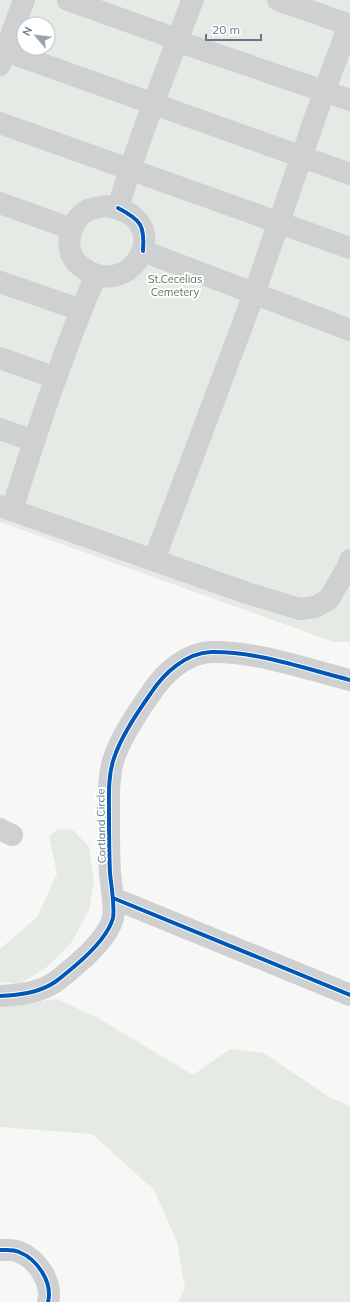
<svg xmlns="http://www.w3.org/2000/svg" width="350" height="1302" font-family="Mulish,sans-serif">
<rect width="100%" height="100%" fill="#f7f7f6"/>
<g fill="#e6eae4" fill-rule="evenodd">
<path d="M0,0H350V642H334L0,522ZM24,24H48V48H24Z"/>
<polygon points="58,829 73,830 89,847 94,882 89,910 71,943 47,967 20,984 0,982 0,949 37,917 57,874 49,836"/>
<polygon points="57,999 98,1018 193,1075 230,1049 264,1053 329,1097 350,1106 350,1302 178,1302 185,1288 177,1242 154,1190 92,1134 0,1127 0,1006"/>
</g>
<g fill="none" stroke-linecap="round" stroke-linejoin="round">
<g stroke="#cfd0d1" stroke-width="22">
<polyline points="68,0 163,34 177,41 350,100"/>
<polyline points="278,0 350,25"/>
<polyline points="0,49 350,174"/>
<polyline points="0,65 24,0"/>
<polyline points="0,123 350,248"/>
<polyline points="0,203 72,229"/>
<path d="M106,206C182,217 130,308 79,265C62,250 69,220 88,210C93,208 101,207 106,206Z"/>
<path d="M118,208C138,139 166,72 191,4L193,0"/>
<polyline points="143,251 350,330"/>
<polyline points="0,282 81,310"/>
<polyline points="0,358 56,378"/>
<polyline points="0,429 34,441"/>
<polyline points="0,506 247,593 300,609 315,607 329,599 347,568 350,560"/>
<path d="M12,510C37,431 63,351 96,275"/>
<polyline points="154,560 254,294 324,92 349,25"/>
<polyline points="0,829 12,835"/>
<polyline points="113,898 350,995"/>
<path d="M0,996C19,995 39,993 55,982C62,977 69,971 76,965C90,953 108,936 113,918C115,907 111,884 110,873C109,853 109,833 109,812C109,795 108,778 113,761C120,738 137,713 151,693C164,673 186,653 211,652C256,651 306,669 350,680"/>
<path d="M0,1250C6,1250 13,1249 19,1252C37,1259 53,1282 48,1302"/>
</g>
<defs>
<g id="cycleway">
<path d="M118,208C141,220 145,225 143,251"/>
<polyline points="113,898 350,995"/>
<path d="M0,996C19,995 39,993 55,982C62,977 69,971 76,965C90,953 108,936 113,918C115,907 111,884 110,873C109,853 109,833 109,812C109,795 108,778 113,761C120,738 137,713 151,693C164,673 186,653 211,652C256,651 306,669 350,680"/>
<path d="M0,1250C6,1250 13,1249 19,1252C37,1259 53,1282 48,1302"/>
</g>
</defs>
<use href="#cycleway" stroke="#fff" stroke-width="6"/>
<use href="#cycleway" stroke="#0057b8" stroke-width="4"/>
</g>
<g text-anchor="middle" stroke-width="4" stroke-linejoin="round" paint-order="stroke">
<g font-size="11" fill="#647a60" stroke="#fff">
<text x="175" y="283">St.Cecelias<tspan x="175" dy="13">Cemetery</tspan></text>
</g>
<g font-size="11" fill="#657788" stroke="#fff">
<text transform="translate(101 826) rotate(-91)" y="4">Cortland Circle</text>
</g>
</g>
<g transform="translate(36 36) rotate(298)"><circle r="19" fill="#ffffff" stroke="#c1c9cf"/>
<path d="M0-3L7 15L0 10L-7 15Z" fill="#98a4ae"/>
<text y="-6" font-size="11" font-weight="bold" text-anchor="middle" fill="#657788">N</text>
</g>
<path d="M206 34v6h55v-6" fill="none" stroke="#657788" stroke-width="2"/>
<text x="212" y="34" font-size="12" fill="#657788" stroke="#ffffff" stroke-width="3" paint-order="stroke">20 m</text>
</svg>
